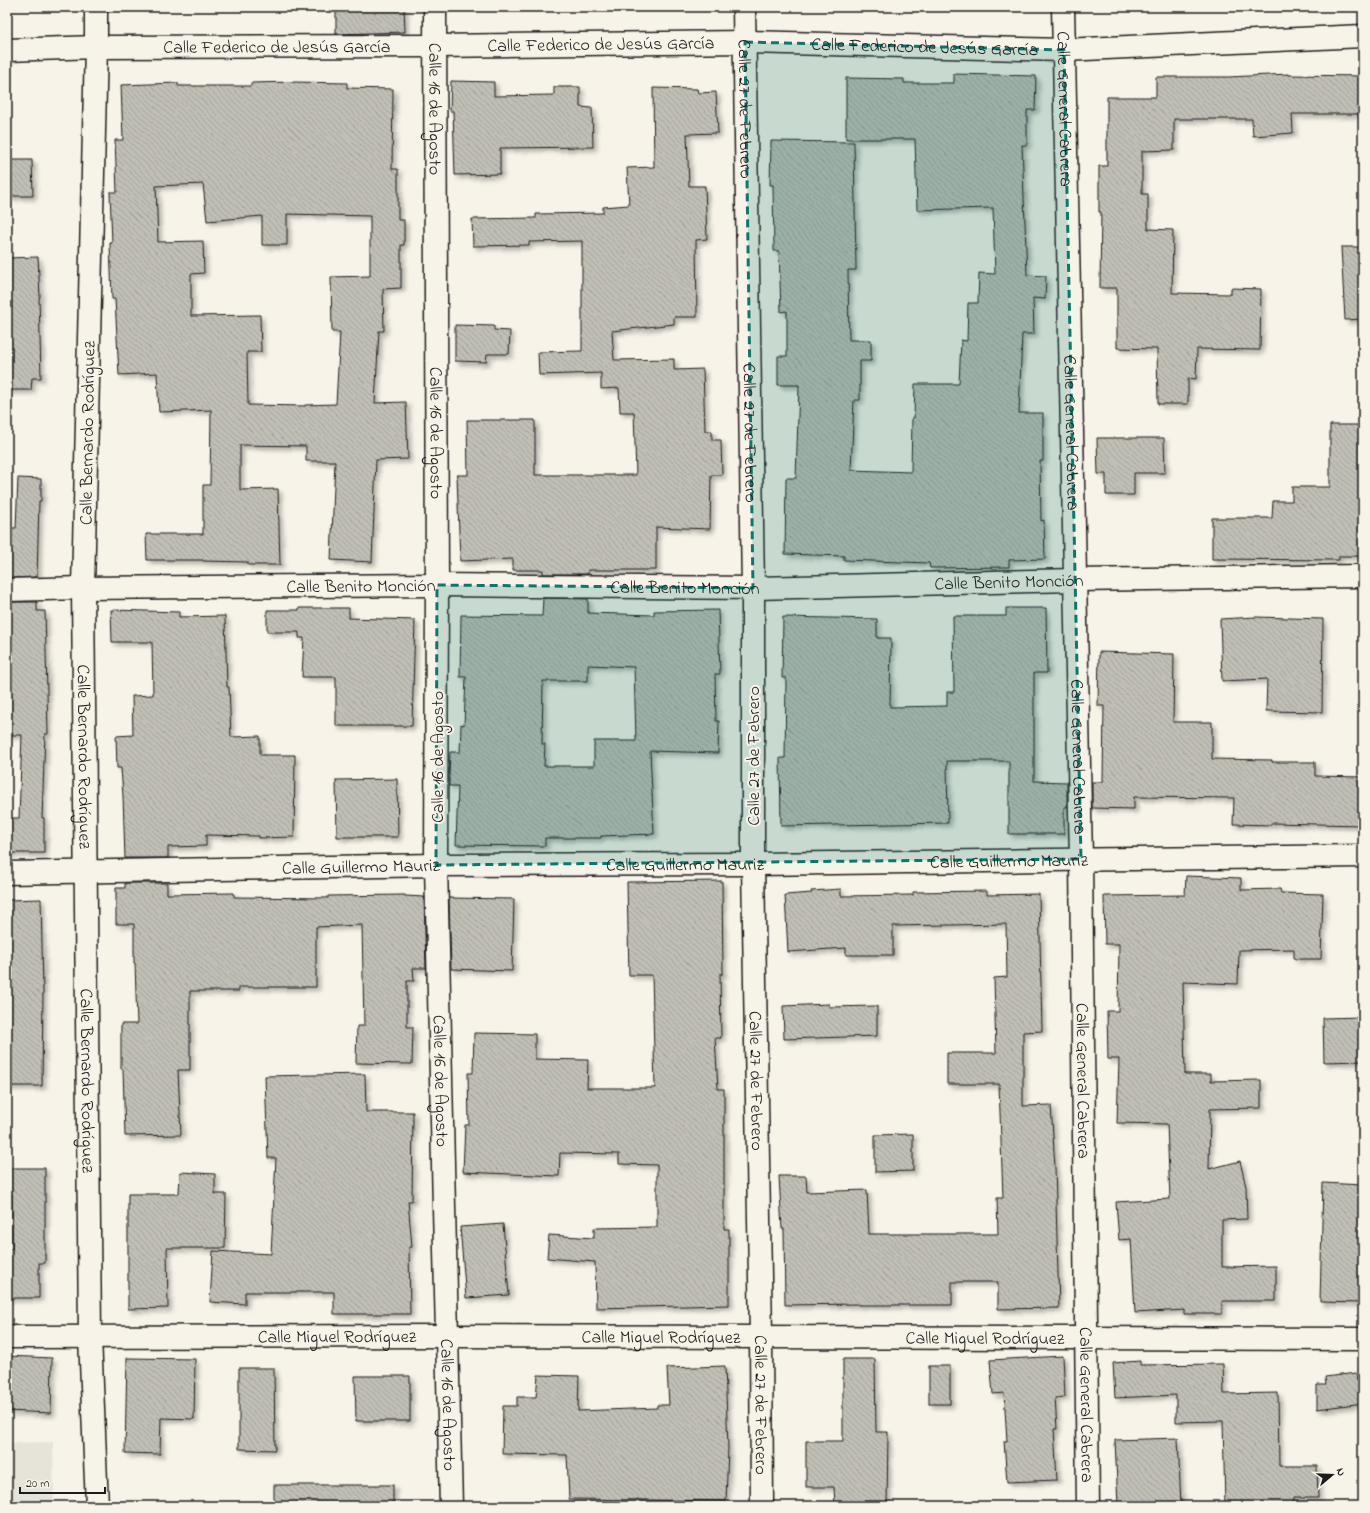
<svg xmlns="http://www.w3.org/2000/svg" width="1370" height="1513" font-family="'Indie Flower',sans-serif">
<defs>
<pattern id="building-back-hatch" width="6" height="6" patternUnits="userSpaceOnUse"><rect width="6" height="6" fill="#c0beb5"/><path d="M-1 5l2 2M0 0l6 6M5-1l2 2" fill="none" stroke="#a4a39b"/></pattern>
<filter id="shadow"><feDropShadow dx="3.5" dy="3.5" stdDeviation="2" flood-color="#0004"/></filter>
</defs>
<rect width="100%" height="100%" fill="#f7f3e8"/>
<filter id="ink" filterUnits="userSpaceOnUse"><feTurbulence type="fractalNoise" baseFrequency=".025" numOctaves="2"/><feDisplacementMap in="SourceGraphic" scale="8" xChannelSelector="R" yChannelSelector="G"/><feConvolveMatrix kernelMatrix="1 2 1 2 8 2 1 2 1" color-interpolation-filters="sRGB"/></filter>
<g filter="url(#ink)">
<polygon fill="#e6e3d9" points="53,1442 54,1506 7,1506 7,1443"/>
<g fill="url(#building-back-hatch)" stroke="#1c1c1c" fill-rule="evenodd" filter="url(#shadow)">
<polygon points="336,7 404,7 405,32 336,34"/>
<polygon points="954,74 1036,76 1035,110 1027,110 1027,145 1022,145 1027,275 1046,276 1045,299 1033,298 1034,334 1022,334 1019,413 1043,413 1043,461 1040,461 1041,521 1044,520 1045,559 1009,560 1009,567 930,568 929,563 844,560 844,556 785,554 786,478 796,478 799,385 778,385 778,356 787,356 787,311 781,312 779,251 774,251 773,185 770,185 771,141 854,142 856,270 848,270 849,340 871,340 871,361 860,361 860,400 854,400 851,470 911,472 912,417 914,418 915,384 959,384 961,340 967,341 968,303 978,303 979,273 995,274 993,208 917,210 915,139 846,139 846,78 904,79 904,83 954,83"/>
<polygon points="1289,74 1289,75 1363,76 1363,114 1292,114 1293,133 1253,136 1252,119 1174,119 1174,150 1142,151 1142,194 1148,194 1148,229 1173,230 1172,293 1231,294 1231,288 1261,289 1260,350 1197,349 1196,379 1188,378 1188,404 1158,404 1157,349 1117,348 1117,288 1100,288 1101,212 1099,212 1099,166 1107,166 1107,97 1156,97 1156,77 1229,77"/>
<polygon points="451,81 494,82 494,96 554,95 554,87 580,87 580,107 592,108 593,147 500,148 500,174 455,175 453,111 450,111"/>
<path d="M294,82L347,83V88L393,89L392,169H398V220H404V245H401V288L383,289L384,331H379L375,403L406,402L408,459L376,460L372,562L331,560L335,461H306V446L240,445V490L278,489L280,565H248V562L203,561V560H147L146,534H203V485H210L211,410L159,412L157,373L119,375L115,299H112L110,243H112L110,192H117L115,140H123L121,85L178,83V86H251V83ZM203,184L207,221L262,216V245H287V214L370,216V276L331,277L332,332H340L336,404L305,405V406L248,405L247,352H261L260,315L191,316V274L204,273L203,241L158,242L156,186Z"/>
<polygon points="653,88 697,89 698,93 716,92 718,133 687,134 689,186 705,186 707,239 696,240 697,317 674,317 674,324 612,331 614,360 674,359 674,370 703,369 705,431 712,431 712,440 721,440 722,475 711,475 710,529 656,527 656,570 588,570 588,574 543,574 543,570 513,570 513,559 460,561 457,475 468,475 467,420 535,420 535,475 636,475 634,412 620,412 619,388 601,389 601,373 539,375 538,352 582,351 582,241 529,242 529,245 473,246 472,219 536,218 536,214 603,213 603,207 629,205 627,168 654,167"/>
<polygon points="7,160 32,160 33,196 7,196"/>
<polygon points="1341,247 1363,247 1363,319 1345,320"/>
<polygon points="38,257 40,297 39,297 41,378 32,378 31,390 7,390 7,258"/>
<polygon points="455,325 494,326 494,330 510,331 509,354 487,354 486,362 455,361"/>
<polygon points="1330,425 1363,425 1363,556 1339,556 1339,560 1212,559 1212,518 1272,518 1273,501 1292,501 1292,487 1330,487"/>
<polygon points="1097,438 1164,438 1165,473 1134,473 1134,495 1106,495 1106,474 1098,474"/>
<polygon points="18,478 41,479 41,501 39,501 37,577 7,578 7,528 16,528"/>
<path d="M543,598L588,599V613L654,615V611L718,610L720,674H715L716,721H719L718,753L650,751L654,834L601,836V838H545V846L456,845L458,786H449V777L450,752H460L461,724L464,725L466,677H460L461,615L542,616ZM588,665L634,667L636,741H594V766H544L545,744H542L543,681H588Z"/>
<polygon points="7,602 37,602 37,611 45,611 48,734 45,734 42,818 44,818 44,853 7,853 7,818 19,818 22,735 7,735"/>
<polygon points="299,608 349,608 349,618 415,620 412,726 336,726 336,677 302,677 304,638 299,638 299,632 267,632 267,610 299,610"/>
<polygon points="1006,608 1046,608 1047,673 1034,673 1034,781 1067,782 1067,807 1064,807 1064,834 1009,834 1009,761 947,761 948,823 781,826 780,758 785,758 786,678 782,678 783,617 877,619 877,638 891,638 890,707 947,706 947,692 954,692 953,616 1006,616"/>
<polygon points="111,610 179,612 179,617 225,616 227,687 229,687 231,737 260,736 260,755 295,755 294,837 259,838 259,836 206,835 206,846 168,847 168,858 125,858 123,796 121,768 117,768 116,736 133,735 132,696 153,695 152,642 112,642"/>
<polygon points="1256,617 1323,619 1322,712 1266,711 1267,679 1222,681 1220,619"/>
<polygon points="1099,652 1174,654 1173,722 1212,722 1212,759 1272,760 1272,762 1315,762 1315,776 1363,777 1363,825 1271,823 1271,825 1233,824 1234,798 1134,797 1134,809 1092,808 1092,782 1103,782 1104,706 1098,706"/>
<polygon points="397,779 398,837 337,837 336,780"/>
<polygon points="1186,876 1241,878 1241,890 1280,889 1281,893 1323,894 1321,959 1294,959 1294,949 1239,950 1238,984 1183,982 1185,1074 1211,1074 1211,1081 1261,1080 1261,1108 1210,1109 1209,1169 1240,1161 1246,1187 1247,1219 1222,1220 1222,1267 1276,1266 1276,1301 1222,1301 1222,1314 1184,1314 1184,1310 1135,1313 1131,1239 1119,1240 1116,1202 1170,1199 1167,1124 1117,1123 1119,1059 1108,1059 1107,1011 1118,1011 1119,944 1105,944 1104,896 1185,895"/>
<polygon points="722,881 723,974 720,974 721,1038 715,1038 718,1089 724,1089 724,1229 729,1229 729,1305 596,1308 595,1262 547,1258 549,1235 594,1238 594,1228 657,1227 657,1165 619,1164 619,1154 560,1153 559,1176 463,1172 465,1125 469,1125 468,1073 473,1073 474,1033 535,1034 535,1059 588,1060 587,1088 655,1088 652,975 629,975 627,882"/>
<polygon points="125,883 167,883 167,894 234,893 234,897 328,898 328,896 405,895 405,896 424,897 426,968 413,968 414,981 407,981 407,1027 413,1027 412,1064 356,1063 357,1026 364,1026 362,925 316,927 316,987 239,987 239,991 190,991 190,1070 178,1070 181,1135 125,1136 123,1069 121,1069 121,1024 137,1024 135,963 134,963 134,924 116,924 116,888 125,888"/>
<polygon points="841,889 841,896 913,895 913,892 987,891 987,895 1039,894 1042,1031 1023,1032 1023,1106 1051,1105 1055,1167 1059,1308 998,1309 998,1282 952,1282 952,1305 858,1305 858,1304 785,1305 784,1229 782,1229 779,1176 806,1176 807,1192 867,1190 869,1234 998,1234 997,1198 1003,1198 999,1084 947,1084 947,1053 996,1053 994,978 1007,977 1006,924 893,926 893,955 846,955 846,948 788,952 785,895 812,893 811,891"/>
<polygon points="449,898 514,899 512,971 451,969"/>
<polygon points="41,899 43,992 42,1086 7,1086 7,900"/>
<polygon points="829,1004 829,1007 877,1006 877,1036 784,1039 783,1006"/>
<polygon points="1363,1017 1363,1061 1324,1062 1323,1018"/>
<polygon points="365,1074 366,1112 413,1112 412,1201 408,1201 412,1247 409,1247 410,1314 334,1314 334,1292 245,1292 245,1304 210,1302 213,1251 271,1254 276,1158 268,1158 265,1076"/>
<polygon points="913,1134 913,1171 875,1172 875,1135"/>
<polygon points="10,1168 45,1168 45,1263 39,1263 39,1298 7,1298 7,1249 12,1249 12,1194 10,1194"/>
<polygon points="180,1172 215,1174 215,1194 226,1194 225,1248 167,1248 168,1308 128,1309 128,1194 179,1194"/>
<polygon points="1323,1183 1363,1185 1363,1303 1320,1302"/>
<polygon points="503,1224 509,1295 466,1298 460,1227"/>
<polygon points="7,1356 52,1358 51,1413 7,1411"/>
<polygon points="1063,1356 1065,1397 1055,1398 1057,1429 1054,1429 1057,1480 1007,1482 1004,1441 1007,1441 1004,1393 993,1394 990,1360"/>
<polygon points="127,1358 195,1359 194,1419 161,1418 160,1454 125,1453"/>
<polygon points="843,1359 875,1359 876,1432 888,1432 887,1506 835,1506 834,1487 806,1487 806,1441 843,1441"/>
<polygon points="1140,1361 1140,1365 1223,1364 1224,1394 1278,1393 1279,1466 1317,1466 1318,1498 1293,1498 1292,1506 1225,1506 1223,1421 1176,1422 1176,1395 1115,1398 1113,1363"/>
<polygon points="725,1366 728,1448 726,1501 569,1499 567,1455 502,1454 503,1406 517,1406 517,1397 536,1397 538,1375 579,1376 578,1411 657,1408 657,1405 669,1405 667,1368"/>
<rect x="929" y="1366" width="21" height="38"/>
<polygon points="239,1368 274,1368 275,1450 239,1449"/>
<polygon points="1356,1373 1357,1381 1363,1380 1363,1403 1317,1409 1317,1385 1326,1385 1325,1377"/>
<polygon points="355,1376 410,1376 410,1421 356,1421"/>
<polygon points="1178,1438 1181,1506 1118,1506 1115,1440"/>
<rect x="274" y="1485" width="119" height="21"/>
</g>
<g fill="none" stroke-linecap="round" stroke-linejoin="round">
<defs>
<g id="street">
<path id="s1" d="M96,7V47L83,588L90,1337L97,1506"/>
<path id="s2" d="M435,7L437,585L436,865L451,1506"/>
<path id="s3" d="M744,7L753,588V864L761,1336L762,1506"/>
<path id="s4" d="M1063,7L1081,859L1088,1506"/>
<path id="s5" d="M7,50L96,47L435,46L745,42L1064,50L1363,36"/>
<path id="s6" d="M7,590L83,588L437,585L753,588L1075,580L1363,576"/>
<path id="s7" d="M7,873L436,865L753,864L1363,856"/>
<path id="s8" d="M7,1337L446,1336L1363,1339"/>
</g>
</defs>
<use href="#street" stroke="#1c1c1c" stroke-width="25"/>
<use href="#street" stroke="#f7f3e8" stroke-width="22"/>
</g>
</g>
<path fill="#0f766e" fill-opacity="0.2" stroke="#0f766e" stroke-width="3" stroke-dasharray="8 5" stroke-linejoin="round" d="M745,42L1064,50L1081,859L436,865L437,585L753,588Z"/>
<g text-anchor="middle" stroke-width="4" stroke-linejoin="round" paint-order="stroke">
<g font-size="18" fill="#1c1c1c" stroke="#f7f3e8">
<text dy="6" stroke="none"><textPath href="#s5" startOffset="594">Calle Federico de Jesús García</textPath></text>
<text dy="6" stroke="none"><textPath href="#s5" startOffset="270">Calle Federico de Jesús García</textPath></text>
<text dy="6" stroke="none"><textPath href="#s5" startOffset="918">Calle Federico de Jesús García</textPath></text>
<text dy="6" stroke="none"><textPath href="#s2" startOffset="102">Calle 16 de Agosto</textPath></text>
<text dy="6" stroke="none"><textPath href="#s3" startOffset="102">Calle 27 de Febrero</textPath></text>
<text dy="6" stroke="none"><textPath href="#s4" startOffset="102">Calle General Cabrera</textPath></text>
<text transform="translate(87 433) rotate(-89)" y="6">Calle Bernardo Rodríguez</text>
<text dy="6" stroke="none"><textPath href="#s2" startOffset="426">Calle 16 de Agosto</textPath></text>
<text dy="6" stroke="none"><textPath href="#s3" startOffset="426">Calle 27 de Febrero</textPath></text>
<text dy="6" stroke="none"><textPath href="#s4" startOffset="426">Calle General Cabrera</textPath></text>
<text dy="6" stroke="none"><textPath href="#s6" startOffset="1002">Calle Benito Monción</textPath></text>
<text dy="6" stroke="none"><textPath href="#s6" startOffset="354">Calle Benito Monción</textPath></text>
<text dy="6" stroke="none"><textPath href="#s6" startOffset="678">Calle Benito Monción</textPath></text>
<text dy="6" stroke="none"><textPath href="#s1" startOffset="750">Calle Bernardo Rodríguez</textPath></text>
<text transform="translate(753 756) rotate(-90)" y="6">Calle 27 de Febrero</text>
<text dy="6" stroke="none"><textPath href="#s4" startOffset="750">Calle General Cabrera</textPath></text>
<text transform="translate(437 757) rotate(-90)" y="6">Calle 16 de Agosto</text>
<text dy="6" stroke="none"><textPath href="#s7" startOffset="1002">Calle Guillermo Mauriz</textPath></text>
<text dy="6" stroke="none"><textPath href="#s7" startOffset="678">Calle Guillermo Mauriz</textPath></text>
<text dy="6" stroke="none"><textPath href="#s7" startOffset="354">Calle Guillermo Mauriz</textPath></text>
<text dy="6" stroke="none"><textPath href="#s1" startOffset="1074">Calle Bernardo Rodríguez</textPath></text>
<text dy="6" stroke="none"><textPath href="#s3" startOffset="1074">Calle 27 de Febrero</textPath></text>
<text dy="6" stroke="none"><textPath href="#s4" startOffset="1074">Calle General Cabrera</textPath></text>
<text dy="6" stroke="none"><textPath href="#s2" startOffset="1074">Calle 16 de Agosto</textPath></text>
<text dy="6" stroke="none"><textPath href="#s8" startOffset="330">Calle Miguel Rodríguez</textPath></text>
<text dy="6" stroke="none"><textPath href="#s8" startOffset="654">Calle Miguel Rodríguez</textPath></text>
<text dy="6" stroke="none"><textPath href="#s8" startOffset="978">Calle Miguel Rodríguez</textPath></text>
<text dy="6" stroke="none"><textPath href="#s2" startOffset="1398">Calle 16 de Agosto</textPath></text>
<text dy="6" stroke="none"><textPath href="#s3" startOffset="1398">Calle 27 de Febrero</textPath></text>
<text dy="6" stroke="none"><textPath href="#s4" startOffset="1398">Calle General Cabrera</textPath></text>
</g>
</g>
<rect width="1370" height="1513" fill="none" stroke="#f7f3e8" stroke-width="24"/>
<rect x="12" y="12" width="1346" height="1489" fill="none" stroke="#1c1c1c" stroke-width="1.5" filter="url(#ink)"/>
<g transform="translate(1332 1475) rotate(71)" stroke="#f7f3e8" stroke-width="3" paint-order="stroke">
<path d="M0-3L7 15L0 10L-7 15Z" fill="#1c1c1c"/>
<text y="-6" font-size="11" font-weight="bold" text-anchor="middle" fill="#1c1c1c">N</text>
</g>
<path d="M20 1487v6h85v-6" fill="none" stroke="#1c1c1c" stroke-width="2"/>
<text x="26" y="1487" font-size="12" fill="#1c1c1c" stroke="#f7f3e8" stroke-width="3" paint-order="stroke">20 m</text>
</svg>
